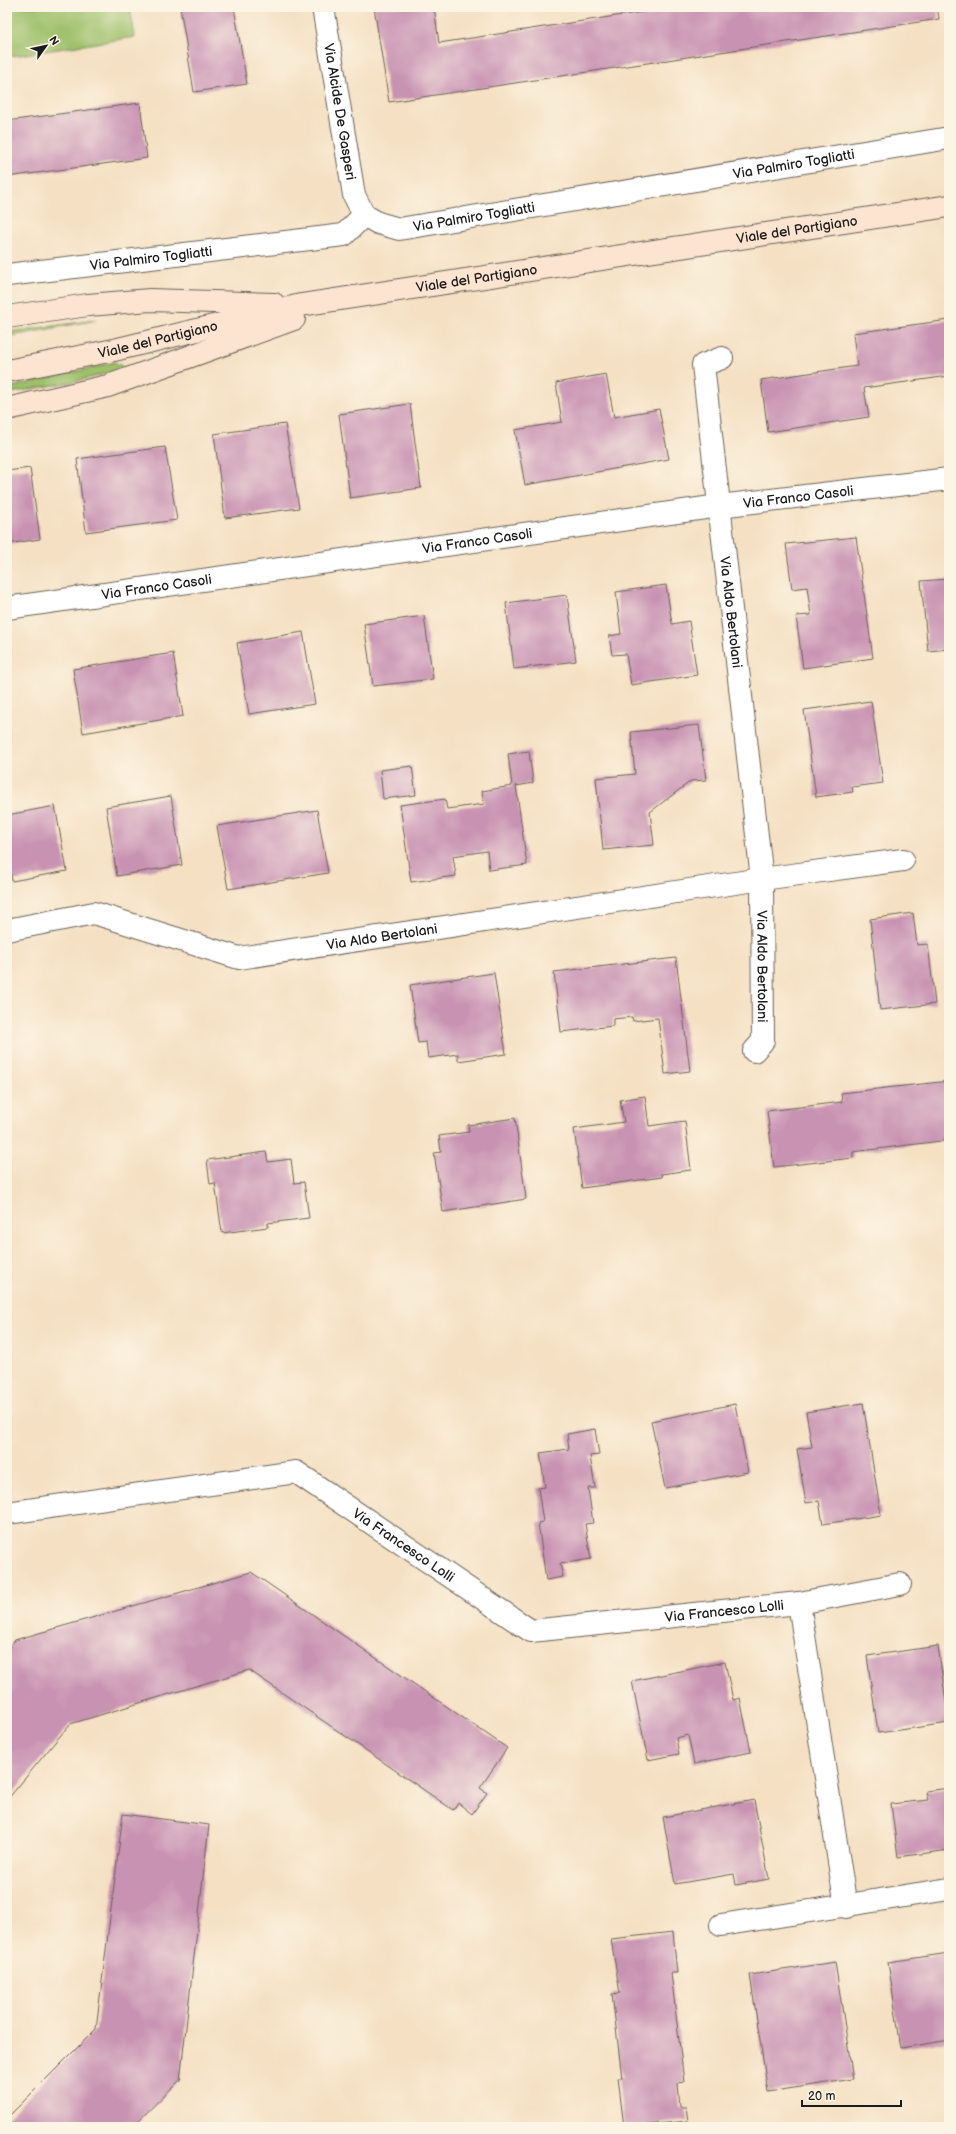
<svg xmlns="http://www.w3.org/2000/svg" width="956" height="2134" font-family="'Balsamiq Sans',sans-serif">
<rect width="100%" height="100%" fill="#fcf5e5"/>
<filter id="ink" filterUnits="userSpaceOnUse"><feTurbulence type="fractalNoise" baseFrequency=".025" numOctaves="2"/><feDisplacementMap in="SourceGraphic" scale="8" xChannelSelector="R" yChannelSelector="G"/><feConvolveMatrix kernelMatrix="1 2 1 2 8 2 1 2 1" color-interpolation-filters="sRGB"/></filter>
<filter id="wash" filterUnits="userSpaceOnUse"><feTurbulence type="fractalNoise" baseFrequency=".012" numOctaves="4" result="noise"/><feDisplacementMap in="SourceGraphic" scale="16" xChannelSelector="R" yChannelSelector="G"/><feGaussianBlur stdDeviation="0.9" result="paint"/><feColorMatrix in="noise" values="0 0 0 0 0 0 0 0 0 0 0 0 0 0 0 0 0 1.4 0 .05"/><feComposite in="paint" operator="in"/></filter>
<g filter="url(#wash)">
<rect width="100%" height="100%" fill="#f5e0c3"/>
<g fill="#9ec06a" stroke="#5d6e43">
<polygon points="7,7 130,7 135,37 7,57"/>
<polygon points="96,320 7,337 7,332"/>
<path d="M115,362L123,367C87,383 45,385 7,394V388Z"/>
</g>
<g id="blocks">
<g fill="#c892b2">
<polygon points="180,7 234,7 247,84 194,92"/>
<polygon points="374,7 434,7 439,43 675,7 937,7 939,19 389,102"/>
<polygon points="140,103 147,158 7,177 7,121"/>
<polygon points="949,320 949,376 864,388 869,417 768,432 761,380 857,366 853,333"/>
<polygon points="606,374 614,417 659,409 669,459 525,485 515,430 562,422 556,383"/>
<polygon points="410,404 421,488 350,498 339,414"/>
<polygon points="285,424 299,508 225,518 214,434"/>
<polygon points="165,447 177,520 86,532 77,459"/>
<polygon points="30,468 40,539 7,544 7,471"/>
<polygon points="856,537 873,658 803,668 796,616 811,615 807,587 792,589 786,544"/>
<polygon points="949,579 949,649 928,651 921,581"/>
<polygon points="666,585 672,624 689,621 697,675 631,685 626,654 612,655 609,636 621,634 616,592"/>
<polygon points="567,595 576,661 514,669 506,603"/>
<polygon points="424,616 433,679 373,686 364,624"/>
<polygon points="303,632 315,704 249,714 237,643"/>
<polygon points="173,653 183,716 83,733 73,669"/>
<polygon points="871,701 883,783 852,787 853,792 816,797 804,710"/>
<polygon points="949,711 949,736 948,736 945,712"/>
<polygon points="699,725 706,780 691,781 650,812 654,845 603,850 596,778 635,774 631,732"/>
<polygon points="529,751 533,783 516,786 527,865 489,870 487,851 453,856 456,876 411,882 400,805 445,799 447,809 484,804 482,791 512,786 508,754"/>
<polygon points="412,766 416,795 383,799 380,770"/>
<polygon points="171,796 182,865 117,876 106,807"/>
<polygon points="55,806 67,871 12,881 7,854 7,815"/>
<polygon points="317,810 328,873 228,889 217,826"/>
<polygon points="913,913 917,945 928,944 935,1004 880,1010 870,919"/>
<polygon points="676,958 690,1071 665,1074 658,1018 633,1021 632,1017 613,1019 613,1026 561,1032 554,972"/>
<polygon points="494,973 506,1054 458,1061 458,1054 428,1058 426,1042 418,1043 410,985"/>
<polygon points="949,1081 949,1140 853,1152 853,1158 774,1167 767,1111 842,1102 841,1093"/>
<polygon points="645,1096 649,1126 685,1121 691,1170 661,1174 662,1177 582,1188 574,1129 624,1122 620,1100"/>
<polygon points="515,1118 526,1199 443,1212 434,1153 441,1152 439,1136 469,1132 468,1125"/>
<polygon points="266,1152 268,1162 291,1159 294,1183 304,1182 309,1218 268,1223 268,1227 222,1233 215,1183 210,1184 207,1160"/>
<polygon points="945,1375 949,1375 949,1394 948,1394"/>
<polygon points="863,1403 881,1515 823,1524 819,1501 806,1503 797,1449 812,1447 806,1412"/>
<polygon points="735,1404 748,1472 665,1488 651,1421"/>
<polygon points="595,1429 599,1455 590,1456 595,1488 588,1488 593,1523 585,1524 591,1559 560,1564 563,1577 546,1580 538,1523 543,1522 538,1488 545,1487 540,1453 569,1449 567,1434"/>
<polygon points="251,1572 507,1748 480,1788 487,1793 472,1814 458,1803 453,1810 249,1670 70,1724 7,1800 7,1650 15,1640"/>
<polygon points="938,1646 949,1723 878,1733 867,1656"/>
<polygon points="725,1662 733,1700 740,1698 751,1752 694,1764 688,1735 676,1738 679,1754 648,1760 632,1681"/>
<polygon points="949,1788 949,1850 898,1857 891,1804 928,1800 926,1791"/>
<polygon points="754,1800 769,1879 736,1885 734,1874 675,1884 663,1817"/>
<polygon points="123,1814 209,1825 180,2080 132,2127 7,2127 7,2118 96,2029"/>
<polygon points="673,1932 677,1973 671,1973 684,2082 678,2083 680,2107 686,2107 688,2121 624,2127 618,2078 622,2078 612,1994 620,1993 611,1939"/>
<polygon points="949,1953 949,2040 901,2048 888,1962"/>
<polygon points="835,1962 853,2079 768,2092 750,1975"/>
</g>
</g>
</g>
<g filter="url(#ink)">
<use href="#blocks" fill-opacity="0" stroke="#686156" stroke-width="1"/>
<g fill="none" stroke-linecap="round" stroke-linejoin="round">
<defs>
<g id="street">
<path id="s1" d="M323,7L354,195L364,215"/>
<path id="s2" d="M364,215L378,223L399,229L949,138"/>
<path id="s3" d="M7,275L344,235L364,215"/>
<path id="s4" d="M722,358L703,365L762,879L763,1041L754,1051"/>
<path id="s5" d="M7,608L719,506L949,479"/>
<path id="s6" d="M7,930L94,913L239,958L762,879L903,860"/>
<path id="s7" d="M7,1513L296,1472L531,1631L799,1603L900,1584"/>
<polyline points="799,1603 846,1907"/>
<polyline points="721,1925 949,1889"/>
</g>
<g id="secondary">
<polyline points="7,317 88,305 150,300 274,304"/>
<path id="s8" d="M7,371L114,350L301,305L949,206"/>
<polyline points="7,409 108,386 294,319"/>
</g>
</defs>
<use href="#street" stroke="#686156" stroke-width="24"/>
<use href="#secondary" stroke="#686156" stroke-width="24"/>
<use href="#street" stroke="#fff" stroke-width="22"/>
<use href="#secondary" stroke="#fde4d1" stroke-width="22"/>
</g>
</g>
<g text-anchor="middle" stroke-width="3.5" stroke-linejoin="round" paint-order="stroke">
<g font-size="14" fill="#1c1c1c" stroke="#fcf5e5">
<text dy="5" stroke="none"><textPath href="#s1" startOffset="106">Via Alcide De Gasperi</textPath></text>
<text dy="5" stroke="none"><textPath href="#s2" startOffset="438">Via Palmiro Togliatti</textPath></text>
<text dy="5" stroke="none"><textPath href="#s2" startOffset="114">Via Palmiro Togliatti</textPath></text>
<text dy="5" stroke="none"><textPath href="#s8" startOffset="803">Viale del Partigiano</textPath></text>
<text dy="5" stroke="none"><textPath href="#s3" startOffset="145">Via Palmiro Togliatti</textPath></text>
<text dy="5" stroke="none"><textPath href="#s8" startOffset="479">Viale del Partigiano</textPath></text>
<text dy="5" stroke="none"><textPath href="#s8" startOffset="154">Viale del Partigiano</textPath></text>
<text dy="5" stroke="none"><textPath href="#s5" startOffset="799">Via Franco Casoli</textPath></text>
<text dy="5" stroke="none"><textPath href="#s5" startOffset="475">Via Franco Casoli</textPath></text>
<text dy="5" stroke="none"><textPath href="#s5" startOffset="151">Via Franco Casoli</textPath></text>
<text dy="5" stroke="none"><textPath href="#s4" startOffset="269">Via Aldo Bertolani</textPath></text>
<text dy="5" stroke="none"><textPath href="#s6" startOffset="385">Via Aldo Bertolani</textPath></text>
<text dy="5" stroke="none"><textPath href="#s4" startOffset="625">Via Aldo Bertolani</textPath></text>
<text dy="5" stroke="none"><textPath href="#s7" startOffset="422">Via Francesco Lolli</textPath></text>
<text dy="5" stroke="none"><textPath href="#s7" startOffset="770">Via Francesco Lolli</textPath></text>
</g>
</g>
<rect width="956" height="2134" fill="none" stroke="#fcf5e5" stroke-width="24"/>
<g transform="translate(46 46) rotate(57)" stroke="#fcf5e5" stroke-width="3" paint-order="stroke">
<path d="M0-3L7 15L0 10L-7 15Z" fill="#1c1c1c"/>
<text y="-6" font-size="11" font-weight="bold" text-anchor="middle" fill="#1c1c1c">N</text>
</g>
<path d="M802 2100v6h99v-6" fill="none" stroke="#1c1c1c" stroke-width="2"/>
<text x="808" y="2100" font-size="12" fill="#1c1c1c" stroke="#fcf5e5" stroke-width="3" paint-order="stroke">20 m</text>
</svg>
